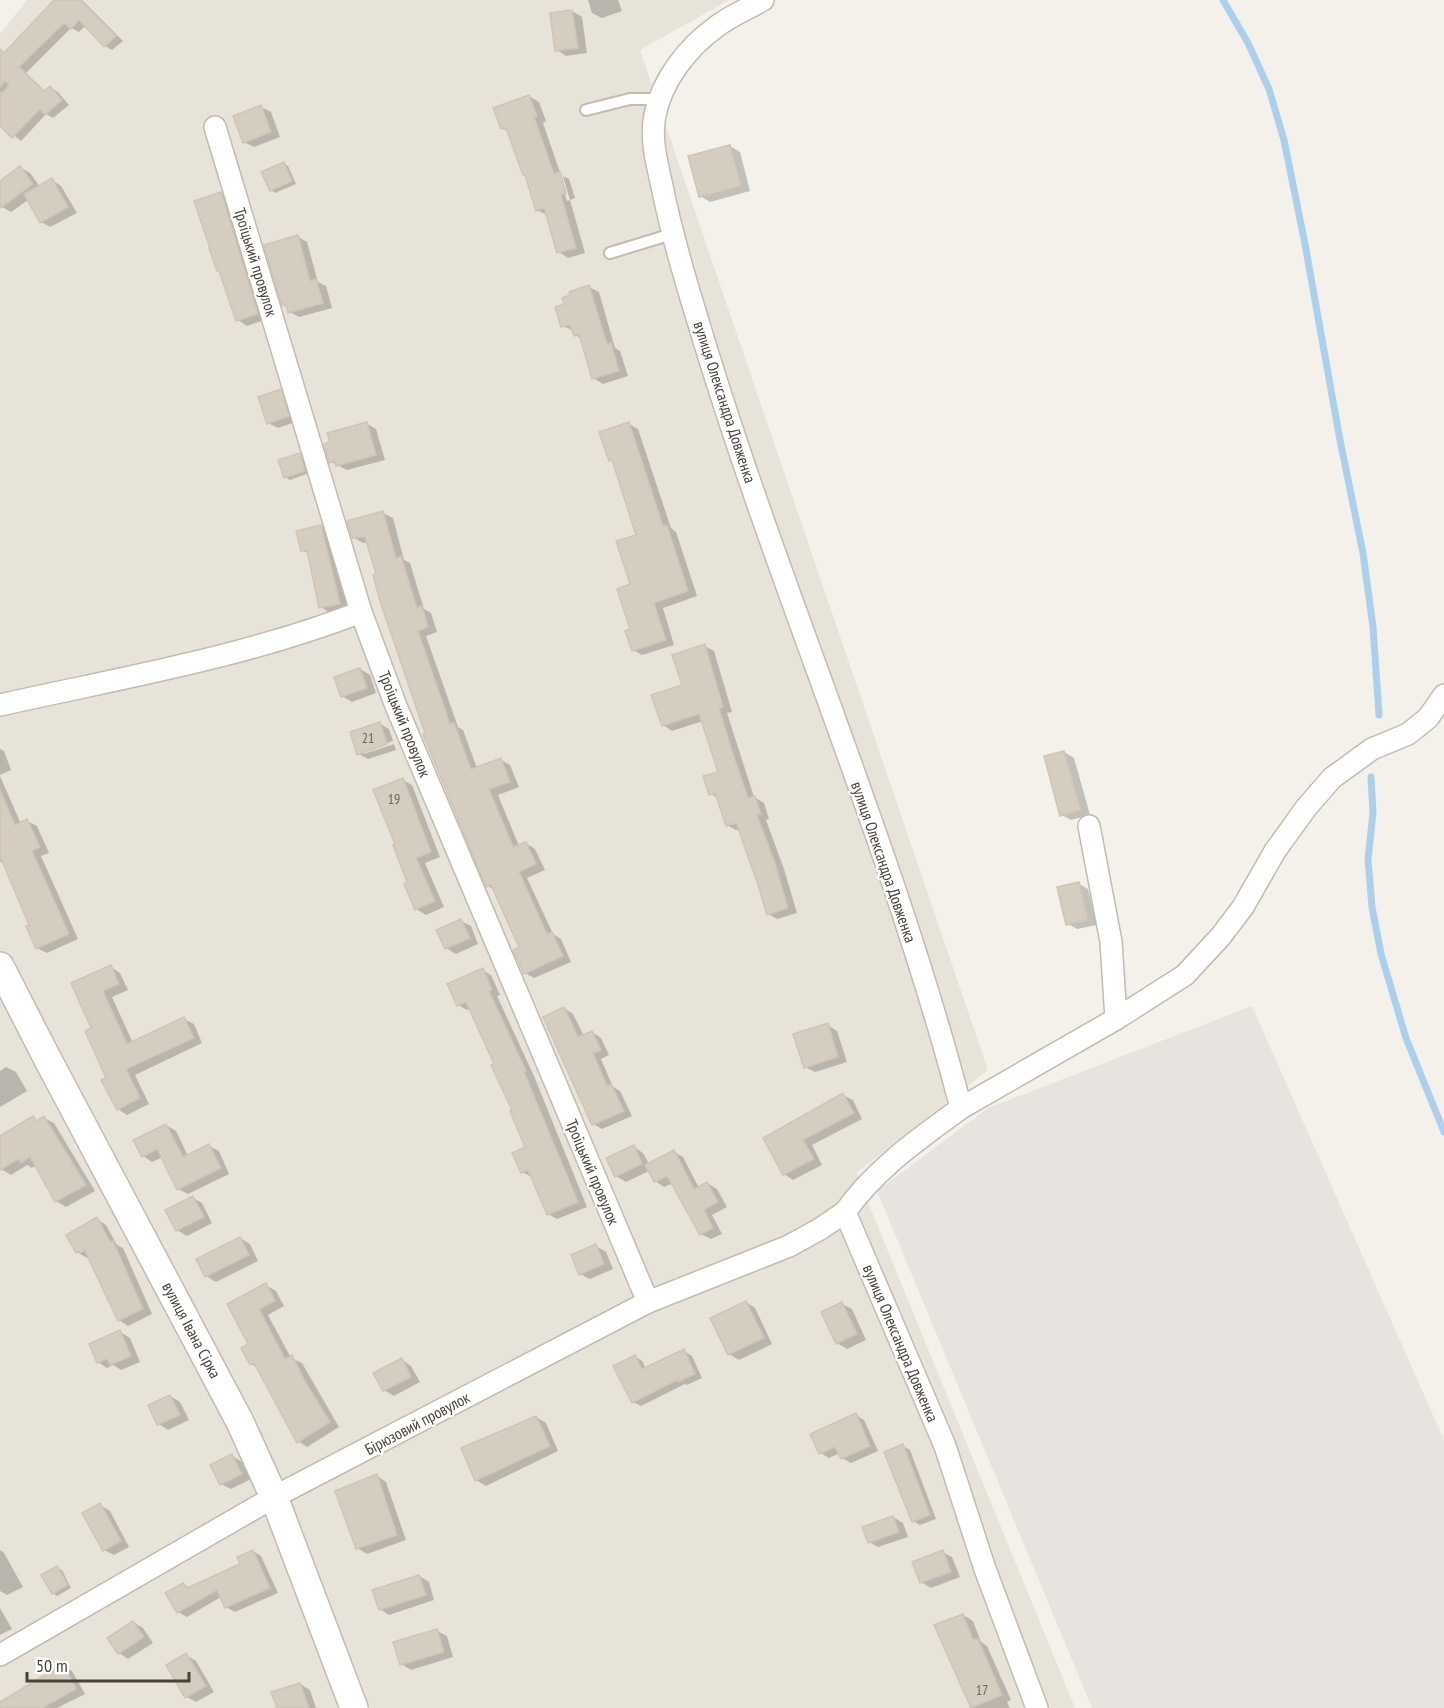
<svg xmlns="http://www.w3.org/2000/svg" width="1444" height="1708" font-family="'PT Sans Narrow',sans-serif">
<rect width="100%" height="100%" fill="#f4f1ea"/>
<polygon fill="#e8e3d9" points="27,0 729,0 640,50 988,1070 856,1173 1075,1708 0,1708 0,34"/>
<polygon fill="#e7e3df" points="1252,1006 1444,1440 1444,1708 1092,1708 877,1191 988,1108"/>
<g fill="#0003" fill-rule="evenodd">
<polygon points="56,0 82,0 123,41 112,50 105,46 86,25 79,32 71,28 26,73 46,92 51,88 58,92 69,105 53,118 46,114 21,141 0,124 0,98 3,95 0,92 0,60"/>
<polygon points="588,0 618,0 622,11 602,18 592,13"/>
<polygon points="572,11 582,17 587,53 566,56 557,50"/>
<path d="M529,96L539,102L546,121L543,123L561,175L569,179L575,198L570,200L585,253L568,258L559,252L547,215L537,210L526,175L509,132L502,128ZM559,176H563L570,200L567,201Z"/>
<polygon points="261,107 271,112 280,137 254,147 244,142"/>
<polygon points="730,146 740,152 750,191 710,202 700,196"/>
<polygon points="284,164 288,166 296,184 275,193 271,190"/>
<polygon points="21,168 30,173 40,187 52,180 61,186 77,213 50,227 41,222 28,200 11,212 2,207 0,204 0,183"/>
<polygon points="221,194 230,199 267,319 247,326 238,320"/>
<polygon points="298,237 307,242 318,282 326,286 332,308 299,317 290,312 289,308 283,305"/>
<polygon points="589,287 599,292 615,348 620,351 628,376 603,384 593,378 582,339 575,335 574,331 563,326 566,305"/>
<polygon points="280,391 290,396 298,421 278,428 268,423"/>
<polygon points="367,424 376,429 385,460 347,470 331,462"/>
<polygon points="629,424 638,429 671,528 676,532 697,596 663,608 674,645 642,655 633,650 632,585 638,535 614,462 610,460"/>
<polygon points="300,454 304,457 309,473 290,480 285,477"/>
<polygon points="383,513 393,518 404,560 410,563 424,609 431,613 437,632 426,636 458,727 463,730 477,768 501,760 510,765 519,787 498,795 519,846 526,843 535,849 545,870 527,878 553,934 561,939 571,962 534,978 525,973 521,948 494,890 488,886 369,542 363,543 353,537"/>
<polygon points="321,526 331,532 349,609 330,613 321,607 310,555 302,550"/>
<path d="M705,646L714,651L732,712L727,713L754,797L764,803L769,819L766,820L784,869L797,913L777,919L768,914L740,829L736,830L727,825L718,798L711,794L719,773L703,721L672,731L663,725ZM743,821L732,825V822Z"/>
<polygon points="360,669 370,675 376,693 352,702 342,696"/>
<polygon points="379,723 389,729 393,741 364,751 364,754 394,744 396,750 368,759 359,754"/>
<polygon points="0,749 4,751 11,770 0,775"/>
<polygon points="1064,752 1074,758 1090,815 1071,820 1062,815"/>
<polygon points="0,776 21,824 27,821 37,826 49,853 41,856 78,939 47,953 37,948 31,926 6,867 0,861"/>
<polygon points="403,780 412,785 440,857 425,863 444,907 426,915 416,909 397,845"/>
<polygon points="1079,884 1088,889 1097,925 1077,929 1068,924"/>
<polygon points="461,921 471,926 478,944 456,954 446,948"/>
<polygon points="111,967 120,973 128,990 112,997 133,1043 184,1019 194,1024 202,1043 135,1075 149,1104 127,1115 118,1109 93,1029 73,984"/>
<polygon points="482,970 491,975 500,995 497,996 534,1076 587,1207 557,1219 548,1214 532,1177 522,1172 527,1148 514,1111 496,1065 471,1008 467,1010 458,1005"/>
<polygon points="564,1008 573,1014 584,1036 592,1032 601,1038 609,1055 601,1059 613,1087 620,1091 632,1116 602,1129 593,1124"/>
<polygon points="827,1025 837,1031 847,1062 815,1072 805,1067"/>
<polygon points="6,1067 16,1072 27,1091 0,1107 0,1071"/>
<polygon points="843,1095 853,1100 862,1119 812,1145 822,1165 793,1180 784,1174 765,1139"/>
<polygon points="33,1118 38,1121 44,1118 54,1123 95,1191 66,1207 56,1201 36,1165 32,1168 27,1165 11,1175 1,1169 0,1137"/>
<polygon points="166,1125 176,1131 188,1156 209,1146 219,1151 229,1174 188,1194 178,1189 163,1157 152,1162 143,1156"/>
<polygon points="634,1147 643,1153 649,1164 674,1152 683,1157 699,1188 707,1183 717,1189 727,1207 712,1215 722,1234 711,1239 701,1234 673,1183 664,1187 655,1181 649,1171 626,1182 616,1176"/>
<polygon points="193,1198 202,1203 212,1223 187,1236 177,1230"/>
<path d="M97,1219L106,1225L117,1245L123,1248L152,1314L128,1326L119,1320L89,1257L87,1258L77,1252ZM91,1247L80,1253V1249Z"/>
<polygon points="240,1238 250,1244 258,1261 216,1282 206,1276"/>
<polygon points="596,1246 606,1252 613,1269 590,1279 580,1274"/>
<polygon points="266,1285 276,1291 284,1306 268,1315 291,1358 302,1363 339,1427 307,1447 298,1441 258,1368 251,1364 250,1345 229,1304"/>
<polygon points="746,1302 755,1308 772,1344 739,1360 729,1354"/>
<polygon points="842,1304 852,1309 866,1340 847,1349 837,1343"/>
<polygon points="120,1332 130,1338 140,1362 121,1370 113,1365 107,1368 98,1362"/>
<polygon points="684,1351 692,1356 702,1378 687,1385 685,1384 641,1406 633,1402 635,1356 642,1361 646,1369"/>
<polygon points="402,1360 411,1366 420,1382 394,1396 384,1390"/>
<polygon points="170,1396 180,1402 189,1420 168,1430 159,1424"/>
<polygon points="856,1415 864,1420 878,1451 851,1463 842,1458 840,1453 829,1458 821,1453"/>
<polygon points="536,1417 546,1423 558,1451 486,1486 476,1480"/>
<polygon points="903,1446 910,1450 936,1519 920,1525 913,1521"/>
<polygon points="232,1456 242,1462 251,1479 231,1489 221,1484"/>
<polygon points="377,1476 386,1482 406,1540 367,1554 357,1548"/>
<polygon points="100,1505 110,1511 129,1547 114,1555 104,1550"/>
<polygon points="893,1517 903,1523 908,1537 878,1547 869,1542"/>
<polygon points="0,1550 4,1553 23,1587 7,1595 0,1591"/>
<polygon points="253,1551 261,1556 278,1593 235,1612 226,1607 221,1597 187,1617 178,1612 183,1584 190,1588 242,1564"/>
<polygon points="942,1552 952,1557 960,1577 931,1588 921,1582"/>
<polygon points="57,1568 62,1570 71,1588 57,1596 53,1593"/>
<polygon points="419,1576 429,1582 434,1600 389,1615 380,1609"/>
<polygon points="0,1608 12,1629 0,1635"/>
<polygon points="963,1615 973,1621 981,1642 987,1646 1011,1700 1007,1702 1010,1708 973,1708 936,1626"/>
<polygon points="133,1622 143,1628 153,1643 128,1659 119,1653"/>
<polygon points="437,1631 447,1636 453,1657 411,1670 401,1664"/>
<polygon points="186,1655 196,1661 214,1692 196,1702 187,1697"/>
<polygon points="63,1666 72,1671 85,1694 57,1708 4,1708"/>
<polygon points="300,1684 310,1690 316,1708 278,1708"/>
</g>
<g fill="none" stroke-linecap="round" stroke-linejoin="round">
<g stroke="#abd0ed" stroke-width="7">
<polyline points="1223,0 1248,43 1269,89 1284,140 1305,244 1340,440 1363,553 1373,627 1379,715"/>
<polyline points="1371,777 1373,813 1368,859 1372,907 1381,954 1406,1038 1444,1132"/>
</g>
</g>
<g fill="#d5cdc0" stroke="#d0c5b4" stroke-width="1.5">
<polygon points="54,0 80,0 116,36 104,47 79,20 71,29 64,23 19,67 44,91 50,86 62,100 45,115 40,109 12,138 0,126 0,95 9,85 5,81 0,87 0,49 4,53"/>
<polygon points="572,10 578,48 555,51 550,13"/>
<polygon points="529,95 537,116 534,117 554,174 560,172 566,193 561,195 576,248 557,253 544,208 536,211 525,175 523,175 506,128 501,129 493,108"/>
<polygon points="261,105 271,132 243,143 233,116"/>
<polygon points="730,145 741,186 699,197 688,156"/>
<polygon points="284,162 292,181 270,191 261,172"/>
<polygon points="20,166 33,184 0,208 0,181"/>
<polygon points="52,178 68,207 40,223 24,194"/>
<polygon points="221,192 258,314 236,321 219,271 217,271 209,248 210,248 194,201"/>
<polygon points="298,235 310,281 316,279 323,303 288,313 286,304 282,306 264,245"/>
<polygon points="589,285 607,344 611,343 619,371 592,379 579,334 574,336 570,325 561,327 555,307 564,304 562,298 570,295 569,292"/>
<polygon points="281,389 289,416 267,424 258,397"/>
<polygon points="367,422 376,455 336,466 335,461 329,463 324,444 330,442 327,433"/>
<polygon points="629,422 663,526 667,525 688,591 654,603 666,640 632,651 625,631 630,629 617,589 630,584 616,541 636,535 612,460 609,461 599,432"/>
<polygon points="300,453 305,471 284,478 278,460"/>
<polygon points="383,511 396,558 401,556 417,608 422,606 428,627 418,631 450,724 454,723 471,769 501,758 510,782 489,789 513,847 526,842 536,864 519,872 547,934 552,932 563,956 524,974 513,950 519,947 491,885 486,887 423,734 425,733 380,601 373,575 376,574 365,537 352,538 347,521"/>
<polygon points="321,525 340,604 319,608 307,550 301,551 296,531"/>
<polygon points="705,644 723,707 719,708 731,748 748,798 755,796 761,814 757,815 775,863 788,908 767,915 758,885 736,822 726,826 715,793 709,795 703,776 718,772 699,714 662,726 651,695 682,685 672,655"/>
<polygon points="360,668 367,688 341,697 334,677"/>
<polygon points="380,722 387,744 357,755 350,732"/>
<polygon points="1064,751 1081,810 1060,816 1044,756"/>
<polygon points="403,778 431,852 416,858 435,901 415,910 404,884 407,882 393,845 395,844 373,790"/>
<polygon points="0,790 15,825 27,819 40,847 32,851 69,934 36,949 26,926 29,925 0,856"/>
<polygon points="1079,882 1088,920 1066,925 1057,887"/>
<polygon points="461,919 470,938 445,949 436,930"/>
<polygon points="111,965 119,984 103,991 127,1044 184,1017 194,1038 126,1069 140,1098 117,1110 101,1080 106,1078 85,1031 91,1028 71,983"/>
<polygon points="483,968 492,990 489,991 526,1071 524,1072 578,1202 547,1215 528,1170 521,1173 512,1153 525,1147 510,1111 512,1110 491,1065 494,1064 466,1002 457,1006 447,984"/>
<polygon points="564,1007 578,1037 592,1031 601,1050 593,1053 607,1086 611,1084 624,1111 592,1125 543,1017"/>
<polygon points="828,1023 838,1057 804,1068 793,1034"/>
<polygon points="843,1093 854,1113 803,1140 814,1159 783,1175 763,1138"/>
<polygon points="33,1116 36,1121 44,1116 86,1185 55,1202 30,1157 21,1163 18,1159 0,1170 0,1136"/>
<polygon points="166,1124 183,1157 209,1144 221,1168 177,1190 157,1149 142,1157 133,1140"/>
<polygon points="634,1145 642,1164 615,1177 606,1158"/>
<polygon points="674,1150 694,1189 707,1182 718,1202 704,1210 713,1228 700,1235 667,1176 654,1182 645,1165"/>
<polygon points="193,1196 204,1217 176,1231 165,1210"/>
<polygon points="97,1217 110,1242 113,1241 143,1309 118,1321 84,1249 76,1253 66,1235"/>
<polygon points="240,1237 249,1255 205,1277 196,1259"/>
<polygon points="596,1244 604,1264 579,1275 571,1255"/>
<polygon points="266,1283 275,1301 259,1309 285,1359 292,1355 306,1383 330,1422 297,1443 254,1363 250,1365 241,1348 248,1344 227,1304"/>
<polygon points="746,1301 764,1338 728,1355 710,1318"/>
<polygon points="842,1302 857,1334 836,1344 821,1312"/>
<polygon points="120,1330 131,1356 110,1365 107,1359 97,1363 89,1344"/>
<polygon points="684,1349 695,1374 678,1382 677,1380 632,1403 613,1366 635,1355 642,1369"/>
<polygon points="402,1358 411,1377 383,1391 373,1373"/>
<polygon points="170,1395 180,1415 157,1425 148,1405"/>
<polygon points="856,1413 870,1446 841,1459 835,1447 819,1454 810,1434"/>
<polygon points="536,1416 550,1446 475,1481 461,1448"/>
<polygon points="903,1444 930,1515 912,1522 884,1452"/>
<polygon points="232,1454 242,1474 220,1485 210,1465"/>
<polygon points="377,1474 397,1535 356,1549 335,1491"/>
<polygon points="100,1503 121,1541 103,1551 82,1513"/>
<polygon points="893,1516 899,1532 868,1543 862,1527"/>
<polygon points="253,1550 270,1588 225,1608 217,1590 177,1613 165,1593 183,1583 187,1588 240,1564 237,1557"/>
<polygon points="943,1550 951,1572 920,1583 912,1562"/>
<polygon points="57,1566 68,1585 52,1594 41,1575"/>
<polygon points="419,1575 426,1595 379,1610 372,1590"/>
<polygon points="963,1614 973,1640 978,1639 1002,1695 971,1708 934,1625"/>
<polygon points="133,1621 144,1637 118,1654 107,1638"/>
<polygon points="437,1629 444,1652 400,1665 393,1642"/>
<polygon points="186,1653 206,1686 185,1698 166,1665"/>
<polygon points="63,1664 76,1689 42,1708 0,1708 0,1702"/>
<polygon points="300,1683 309,1708 277,1708 271,1692"/>
</g>
<g fill="none" stroke-linecap="round" stroke-linejoin="round">
<defs>
<g id="service">
<polyline points="586,110 630,99 660,99"/>
<polyline points="610,253 672,234"/>
</g>
<g id="minor">
<path d="M763,0C748,9 730,16 716,27C688,47 662,80 655,115C650,139 657,163 662,186C671,232 684,276 698,321C777,586 891,840 961,1108C919,1139 876,1168 845,1212L945,1446L985,1569L1037,1708"/>
<polyline points="215,127 361,612 396,706 648,1302"/>
<path d="M0,705C121,678 245,657 361,612"/>
<polyline points="1089,826 1111,942 1116,1019"/>
<polyline points="961,1108 1116,1019 1185,975 1221,936 1243,907 1275,851 1306,808 1332,778 1372,749 1408,734 1428,718 1444,695"/>
<polyline points="0,1655 274,1497 648,1302 789,1246 820,1229 845,1212"/>
</g>
<polyline id="tertiary" points="0,966 46,1056 240,1422 274,1497 354,1708"/>
</defs>
<use href="#service" stroke="#c2bcb0" stroke-width="14"/>
<use href="#minor" stroke="#c2bcb0" stroke-width="24"/>
<use href="#tertiary" stroke="#c2bcb0" stroke-width="30"/>
<use href="#service" stroke="#fff" stroke-width="10"/>
<use href="#minor" stroke="#fff" stroke-width="21"/>
<use href="#tertiary" stroke="#fff" stroke-width="27"/>
</g>
<g text-anchor="middle" stroke-width="4.5" stroke-linejoin="round" paint-order="stroke">
<g font-size="14" fill="#6b655b">
<text x="368" y="743">21</text>
<text x="394" y="804">19</text>
<text x="982" y="1695">17</text>
</g>
<g font-size="16" fill="#484239" stroke="#fff">
<text transform="translate(256 262) rotate(73)" y="6">Троїцький провулок</text>
<text transform="translate(725 402) rotate(72)" y="6">вулиця Олександра Довженка</text>
<text transform="translate(405 724) rotate(68)" y="6">Троїцький провулок</text>
<text transform="translate(884 862) rotate(71)" y="6">вулиця Олександра Довженка</text>
<text transform="translate(593 1172) rotate(67)" y="6">Троїцький провулок</text>
<text transform="translate(192 1330) rotate(62)" y="6">вулиця Івана Сірка</text>
<text transform="translate(901 1343) rotate(67)" y="6">вулиця Олександра Довженка</text>
<text transform="translate(417 1423) rotate(-28)" y="6">Бірюзовий провулок</text>
</g>
</g>
<path d="M27 1672v9h162v-9" fill="none" stroke="#484239" stroke-width="3"/>
<text x="36" y="1672" font-size="18" fill="#484239" stroke="#ffffff" stroke-width="4.5" paint-order="stroke">50 m</text>
</svg>
